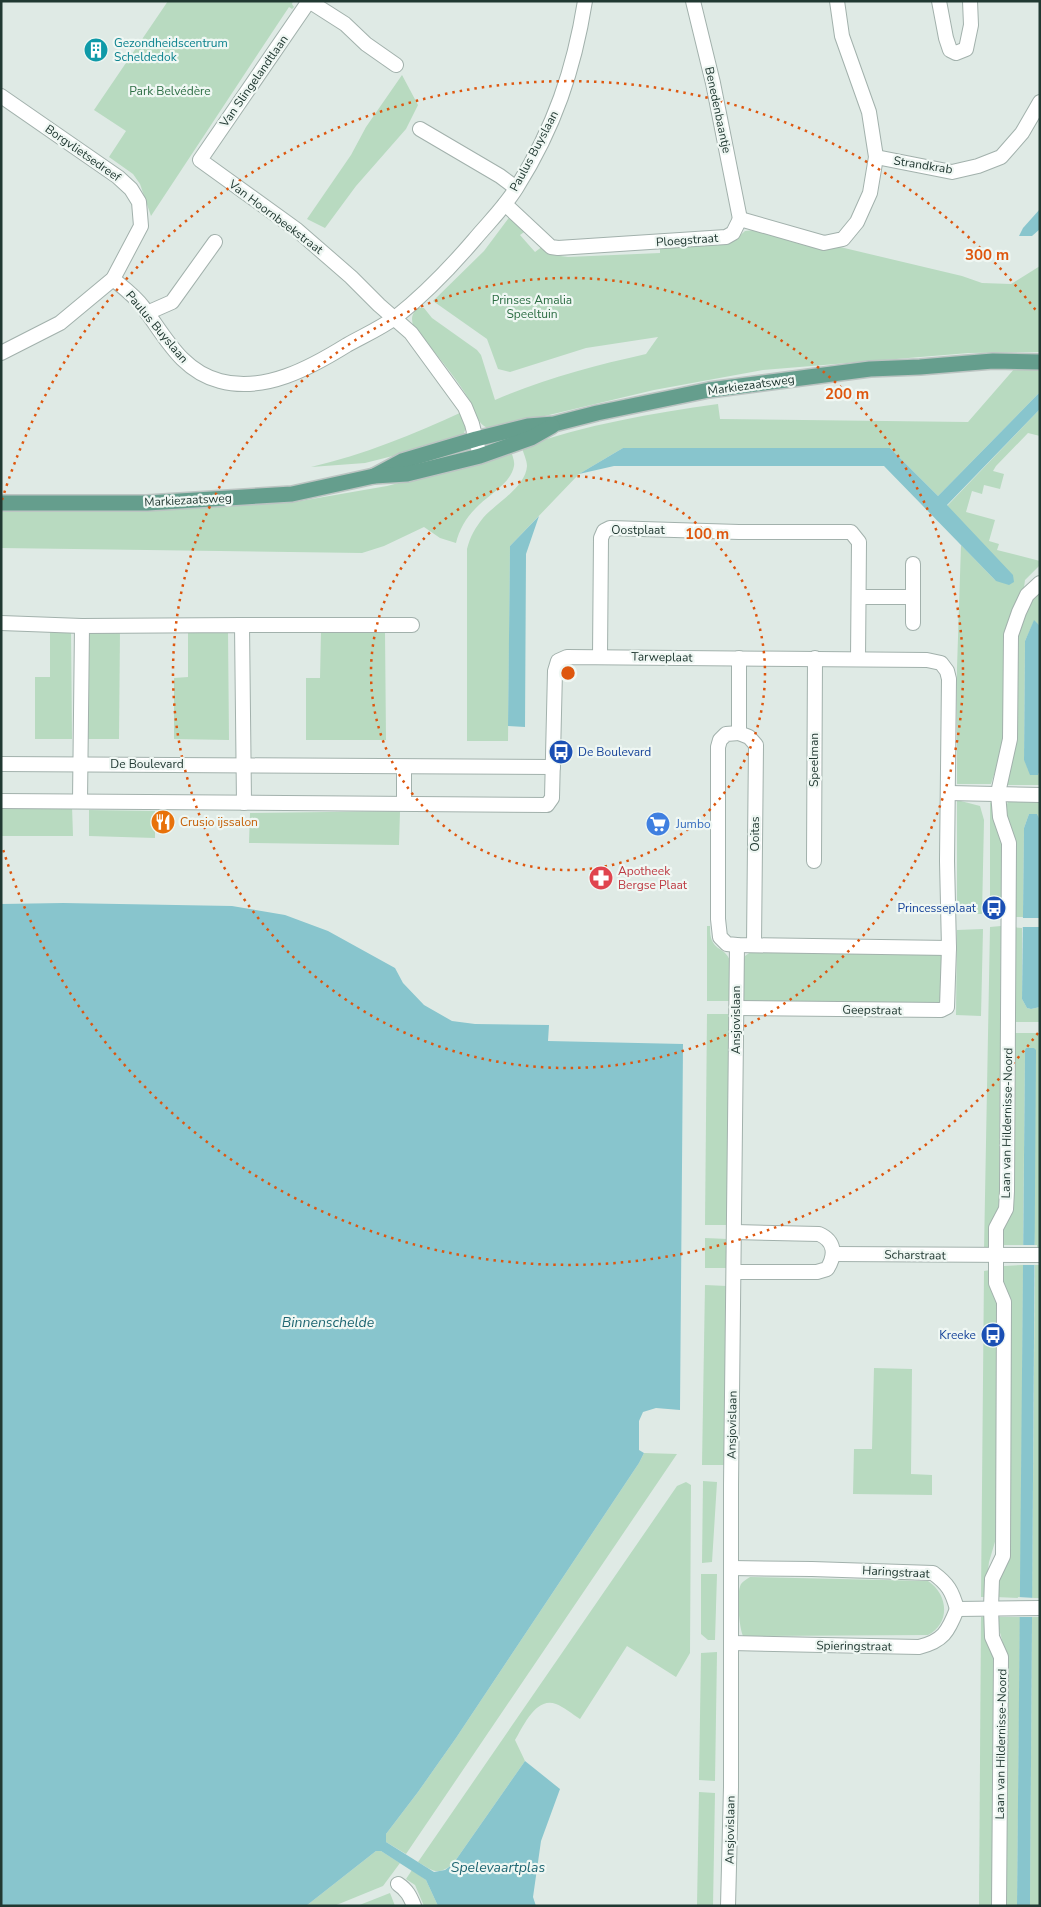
<svg xmlns="http://www.w3.org/2000/svg" width="1041" height="1907" font-family="'Nunito Sans',sans-serif">
<rect width="100%" height="100%" fill="#dfeae5"/>
<g fill="#b8dac0">
<polygon points="168,1 293,1 292,4 294,7 292,9 289,7 277,25 151,216 140,184 133,174 109,157 126,131 94,110"/>
<polygon points="402,75 418,105 406,129 356,186 325,228 307,219 351,155 366,127"/>
<path d="M511,215L527,230L520,235L535,252L543,246L553,255L568,257L660,253V248L692,246L701,243L737,238L745,231L754,230L818,247H840L962,276L982,283L1011,284L1040,266V352L969,353L763,370L654,390L490,429C477,425 476,412 470,401C454,374 432,350 413,325C411,317 412,314 418,308H424L432,318L477,350L481,355L495,400C546,378 593,366 646,354L658,337L586,348L510,372L498,369L487,339L433,301L484,251Z"/>
<path d="M1015,368L1040,369V392L938,496L890,448H623L579,474L510,546L508,741H467V549C470,537 475,528 483,518C495,504 526,487 527,466C527,460 523,453 522,447C585,425 652,413 718,404L720,419L968,422Z"/>
<polygon points="1040,409 1040,436 1028,433 996,466 993,471 1004,474 1000,489 984,485 982,494 972,491 966,512 995,520 989,541 999,544 997,550 1040,561 1040,565 1025,580 1003,747 991,784 957,784 957,668 961,545 996,581 947,506"/>
<path d="M462,412C466,423 468,430 460,439L365,463L311,467C363,455 414,434 462,412Z"/>
<path d="M511,451C512,455 515,461 514,466C511,484 486,496 475,509C466,518 459,530 456,543L440,538L424,527L384,546L362,553L1,548V508L289,503L387,486L475,463Z"/>
<polygon points="1040,588 1040,626 1034,621 1025,641 1024,759 1028,769 1038,775 1040,770 1040,785 1006,785 1015,637 1024,609"/>
<polygon points="50,629 71,629 72,739 35,739 35,677 50,677"/>
<polygon points="87,629 120,629 119,739 88,739"/>
<polygon points="188,630 228,630 229,740 174,739 174,678 188,677"/>
<polygon points="321,631 385,632 386,740 306,740 306,678 320,678"/>
<polygon points="957,800 980,806 984,820 982,914 957,914"/>
<polygon points="1008,801 1040,801 1040,820 1037,814 1029,814 1024,828 1023,917 1013,917 1009,824 1006,808"/>
<path d="M990,802C1007,817 1002,891 1001,914H990Z"/>
<polygon points="1,806 72,806 73,836 1,836"/>
<polygon points="89,810 155,811 155,838 89,836"/>
<polygon points="400,811 399,845 249,843 250,813"/>
<path d="M707,926H710C709,953 725,945 730,961C733,971 730,991 730,1001H707Z"/>
<path d="M1001,926L999,1201C998,1218 989,1232 989,1250H984L990,927Z"/>
<polygon points="1012,927 1022,928 1022,999 1027,1008 1031,1009 1040,1007 1040,1022 1011,1022"/>
<polygon points="983,929 981,1016 956,1015 957,930"/>
<polygon points="752,951 942,955 942,1005 742,1003 742,962 745,956"/>
<polygon points="707,1014 730,1014 729,1225 705,1225"/>
<polygon points="1011,1033 1040,1033 1040,1251 1035,1251 1025,1051 1023,1245 1004,1245 1000,1240"/>
<polygon points="705,1238 728,1239 728,1268 705,1268"/>
<polygon points="1023,1265 1021,1598 996,1597 1002,1280 1000,1273 1004,1266"/>
<polygon points="1035,1265 1040,1265 1040,1598 1032,1598"/>
<polygon points="990,1270 1001,1306 997,1535 989,1562 985,1597 981,1597 984,1271"/>
<polygon points="705,1285 727,1286 727,1465 702,1465"/>
<polygon points="874,1368 912,1369 911,1474 932,1475 932,1495 853,1494 854,1449 872,1449"/>
<polygon points="644,1453 677,1454 406,1854 386,1842 386,1834 418,1792 456,1738 639,1463"/>
<polygon points="703,1481 717,1482 712,1562 702,1563"/>
<path d="M686,1482L691,1485L690,1653L676,1677L627,1646L580,1719C572,1714 564,1707 556,1704C536,1696 523,1727 515,1740L525,1761L453,1864C437,1876 433,1871 418,1862L677,1486Z"/>
<polygon points="701,1574 717,1574 715,1640 708,1640 701,1634"/>
<path d="M750,1577L928,1581C948,1594 951,1623 928,1635L743,1636C739,1627 736,1593 741,1584C743,1581 747,1579 750,1577Z"/>
<polygon points="981,1617 985,1617 996,1662 993,1906 979,1906"/>
<path d="M996,1617H1020L1017,1906H1005L1007,1662C1005,1646 999,1632 996,1617Z"/>
<polygon points="1032,1617 1040,1617 1040,1906 1030,1906"/>
<polygon points="717,1652 715,1781 699,1780 701,1653"/>
<polygon points="699,1792 715,1793 713,1906 697,1906"/>
<polygon points="376,1851 381,1851 400,1863 383,1886 334,1906 306,1906"/>
<polygon points="412,1870 426,1880 438,1906 424,1906 415,1885 406,1879"/>
<polygon points="390,1893 395,1906 357,1906"/>
</g>
<g fill="#88c5cd">
<polygon points="1040,209 1040,229 1032,236 1019,236 1023,228"/>
<polygon points="1040,392 1040,409 947,505 1013,575 1014,582 1009,585 996,581 884,466 614,466 579,474 623,448 890,448 938,496"/>
<polygon points="539,516 526,554 525,727 508,726 510,546"/>
<polygon points="1034,620 1040,626 1040,770 1038,775 1030,775 1024,760 1025,641"/>
<polygon points="1029,814 1037,814 1040,820 1040,1007 1031,1009 1027,1008 1022,999 1024,828"/>
<polygon points="63,903 232,906 285,915 328,931 395,968 403,983 424,1005 452,1021 475,1024 549,1025 548,1041 683,1044 680,1410 656,1408 643,1412 639,1421 639,1450 644,1453 639,1463 456,1738 418,1792 386,1834 386,1842 434,1872 445,1870 453,1864 525,1761 560,1789 541,1841 533,1897 536,1906 438,1906 426,1880 381,1851 376,1851 306,1906 1,1906 1,904"/>
<polygon points="1026,1048 1034,1048 1036,1050 1030,1906 1017,1906 1025,1050"/>
</g>
<g fill="#dfeae5">
<rect x="1020" y="918" width="20" height="9"/>
<polygon points="1020,1245 1037,1245 1037,1265 1021,1265"/>
<polygon points="1018,1597 1035,1598 1035,1617 1018,1617"/>
</g>
<g fill="none" stroke-linecap="round" stroke-linejoin="round">
<defs>
<g id="minor">
<polyline points="309,1 200,160 297,230 351,277 379,305 411,333 465,407 472,424 480,456"/>
<polyline points="309,1 345,24 366,44 396,65"/>
<polyline points="693,1 713,83 740,219"/>
<polyline points="939,1 946,38 950,50 956,53 966,49 971,25 970,1"/>
<polyline points="1,96 118,177 131,189 139,202 141,226 113,279 60,323 1,353"/>
<polyline points="420,129 500,176 516,188"/>
<polyline points="876,157 952,172 978,166 1001,157 1022,133 1040,102"/>
<polyline points="505,204 551,247 558,248 726,237 733,233 740,219"/>
<polyline points="740,219 824,243 843,239 857,222 870,193 876,157 869,112 842,36 837,1"/>
<path d="M113,279C124,288 135,296 143,307C165,336 181,371 220,381C264,393 310,368 347,345C363,336 381,328 396,317C425,294 450,268 474,240C488,223 505,207 517,187C554,128 574,70 585,1"/>
<polyline points="147,313 172,302 215,242"/>
<polyline points="859,597 913,597"/>
<polyline points="1,623 82,626"/>
<polyline points="913,623 913,564"/>
<polyline points="242,625 412,625"/>
<polyline points="600,656 601,538 604,531 610,528 739,532 851,532 859,542 858,659"/>
<polyline points="739,658 739,733 749,737 756,745 754,944"/>
<polyline points="739,733 726,734 720,740 718,747 718,919 720,937 727,944 737,945 949,948"/>
<polyline points="1,764 553,767"/>
<polyline points="949,793 1040,795"/>
<polyline points="1,801 547,805 552,798 555,671 558,661 567,657 927,660 941,663 947,671 949,679 947,861 949,948 947,1007 941,1010 737,1008"/>
<polyline points="80,801 82,626 242,625 244,803"/>
<polyline points="404,803 404,767"/>
<polyline points="814,861 815,658"/>
<polyline points="833,1254 1040,1255"/>
<path d="M734,1272H817L827,1269C836,1255 835,1241 819,1234L735,1232"/>
<path d="M731,1568L812,1569L933,1573C948,1584 952,1591 957,1609L1040,1608"/>
<path d="M732,1643L919,1647C943,1641 948,1632 957,1609"/>
<path d="M398,1884C407,1890 410,1896 414,1906"/>
<polyline points="728,1906 731,1787 731,1486 737,945"/>
<polyline points="999,1906 1001,1657 992,1637 991,1608 992,1579 1003,1556 1004,1302 996,1283 996,1228 1006,1209 1007,1191 1009,843 1000,817 998,793 1010,739 1011,635 1019,612 1027,595 1040,583"/>
</g>
<g id="major">
<polyline points="374,476 402,461 476,439 528,426 554,424 597,413 709,390 870,369 920,367 993,361 1040,362"/>
<polyline points="1,503 147,503 292,494 374,476 407,474 480,456 531,438 552,426"/>
</g>
</defs>
<use href="#minor" stroke="#a2b1ac" stroke-width="16"/>
<use href="#major" stroke="#bcc4c2" stroke-width="18"/>
<use href="#minor" stroke="#fff" stroke-width="14"/>
<use href="#major" stroke="#659e8d" stroke-width="15"/>
</g>
<g fill="none" stroke="#de570e" stroke-width="2.5" stroke-dasharray="2.5 5">
<circle cx="568" cy="673" r="197"/>
<circle cx="568" cy="673" r="395"/>
<path d="M1038 1033A592 592 0 0 1 2 846M2 500A592 592 0 0 1 1038 313"/>
</g>
<defs>
<symbol id="building-disc" viewBox="-11 -11 22 22"><circle r="9.5" fill="#0f9aa8" stroke="#eff7f3"/><path d="M-4-6H4V6H1V3H-1V6H-4ZM-2.5-4.3h1.7v1.8h-1.7ZM.8-4.3h1.7v1.8H.8ZM-2.5-1h1.7V.8h-1.7ZM.8-1h1.7V.8H.8Z" fill="#fff"/></symbol>
<symbol id="bus-disc" viewBox="-11 -11 22 22"><circle r="9.5" fill="#1a4fb4" stroke="#eff7f3"/><path d="M-5-6H5V4H4V6H2V4H-2V6H-4V4H-5ZM-3.5-4V0h7V-4ZM-3.5 1.2v1.5H-2V1.2ZM2 1.2v1.5H3.5V1.2Z" fill="#fff"/></symbol>
<symbol id="restaurant-disc" viewBox="-11 -11 22 22"><circle r="9.5" fill="#e8710a" stroke="#eff7f3"/><path d="M-5-6h1v4h1v-4h1v4h1v-4h1v5L-1.5 .5V6h-2V.5L-5-1ZM5-6V6H3V1.5H1.5Q1.5-4 5-6Z" fill="#fff"/></symbol>
<symbol id="supermarket-disc" viewBox="-11 -11 22 22"><circle r="9.5" fill="#3f7fe0" stroke="#eff7f3"/><path d="M-6-5.5h2.5l.6 2H6L4.5 2H-2.5L-4.4-4H-6ZM-1.5 3.2a1.3 1.3 0 1 0 .1 0ZM3 3.2a1.3 1.3 0 1 0 .1 0Z" fill="#fff"/></symbol>
<symbol id="pharmacy-disc" viewBox="-11 -11 22 22"><circle r="9.5" fill="#e0444e" stroke="#eff7f3"/><path d="M-2-6h4v4h4v4h-4v4h-4v-4h-4v-4h4Z" fill="#fff"/></symbol>
</defs>
<g fill-rule="evenodd">
<use href="#building-disc" x="82" y="36" width="28" height="28"/>
<use href="#bus-disc" x="547" y="738" width="28" height="28"/>
<use href="#restaurant-disc" x="149" y="808" width="28" height="28"/>
<use href="#supermarket-disc" x="644" y="810" width="28" height="28"/>
<use href="#pharmacy-disc" x="587" y="864" width="28" height="28"/>
<use href="#bus-disc" x="980" y="894" width="28" height="28"/>
<use href="#bus-disc" x="979" y="1321" width="28" height="28"/>
</g>
<g text-anchor="middle" stroke-width="4.5" stroke-linejoin="round" paint-order="stroke">
<g font-size="12" fill="#0d838f" stroke="#eff7f3" text-anchor="start">
<text x="114" y="47">Gezondheidscentrum<tspan x="114" dy="14">Scheldedok</tspan></text>
</g>
<g font-size="12" fill="#213932" stroke="#eff7f3">
<text transform="translate(254 81) rotate(-55)" y="4">Van Slingelandtlaan</text>
<text transform="translate(718 110) rotate(78)" y="4">Benedenbaantje</text>
<text transform="translate(534 151) rotate(-62)" y="4">Paulus Buyslaan</text>
<text transform="translate(83 153) rotate(35)" y="4">Borgvlietsedreef</text>
<text transform="translate(923 165) rotate(9)" y="4">Strandkrab</text>
<text transform="translate(276 217) rotate(37)" y="4">Van Hoornbeekstraat</text>
<text transform="translate(687 240) rotate(-4)" y="4">Ploegstraat</text>
<text transform="translate(157 327) rotate(50)" y="4">Paulus Buyslaan</text>
<text transform="translate(751 385) rotate(-8)" y="4">Markiezaatsweg</text>
<text transform="translate(188 500) rotate(-3)" y="4">Markiezaatsweg</text>
<text x="638" y="534">Oostplaat</text>
<text transform="translate(662 657) rotate(1)" y="4">Tarweplaat</text>
<text transform="translate(814 760) rotate(-90)" y="4">Speelman</text>
<text x="147" y="768">De Boulevard</text>
<text transform="translate(755 834) rotate(-90)" y="4">Ooitas</text>
<text transform="translate(872 1010) rotate(1)" y="4">Geepstraat</text>
<text transform="translate(736 1020) rotate(-90)" y="4">Ansjovislaan</text>
<text transform="translate(1007 1123) rotate(-89)" y="4">Laan van Hildernisse-Noord</text>
<text transform="translate(915 1255) rotate(1)" y="4">Scharstraat</text>
<text transform="translate(732 1425) rotate(-89)" y="4">Ansjovislaan</text>
<text transform="translate(896 1572) rotate(3)" y="4">Haringstraat</text>
<text transform="translate(854 1646) rotate(1)" y="4">Spieringstraat</text>
<text transform="translate(1001 1744) rotate(-89)" y="4">Laan van Hildernisse-Noord</text>
<text transform="translate(730 1830) rotate(-89)" y="4">Ansjovislaan</text>
</g>
<g font-size="12" fill="#2d6e44" stroke="#eff7f3">
<text x="170" y="95">Park Belvédère</text>
<text x="532" y="304">Prinses Amalia<tspan x="532" dy="14">Speeltuin</tspan></text>
</g>
<g font-size="12" fill="#164399" stroke="#eff7f3" text-anchor="end">
<text x="578" y="756" text-anchor="start">De Boulevard</text>
<text x="976" y="912">Princesseplaat</text>
<text x="976" y="1339">Kreeke</text>
</g>
<g font-size="12" fill="#c56008" stroke="#eff7f3" text-anchor="start">
<text x="180" y="826">Crusio ijssalon</text>
</g>
<g font-size="12" fill="#366cbe" stroke="#eff7f3" text-anchor="start">
<text x="676" y="828">Jumbo</text>
</g>
<g font-size="12" fill="#be3a42" stroke="#eff7f3" text-anchor="start">
<text x="618" y="875">Apotheek<tspan x="618" dy="14">Bergse Plaat</tspan></text>
</g>
<g font-size="14" font-style="italic" fill="#1e6672" stroke="#eff7f3">
<text x="328" y="1327">Binnenschelde</text>
<text x="498" y="1872">Spelevaartplas</text>
</g>
</g>
<circle cx="568" cy="673" r="8" fill="#de570e" stroke="#eff7f3" stroke-width="2.5"/>
<g font-size="15" text-anchor="middle" font-weight="bold" fill="#de570e" stroke="#eff7f3" stroke-width="4.5" stroke-linejoin="round" paint-order="stroke">
<text x="987" y="260">300 m</text>
<text x="847" y="399">200 m</text>
<text x="707" y="539">100 m</text>
</g>
<rect width="1041" height="1907" fill="none" stroke="#213932" stroke-width="5"/>
</svg>
